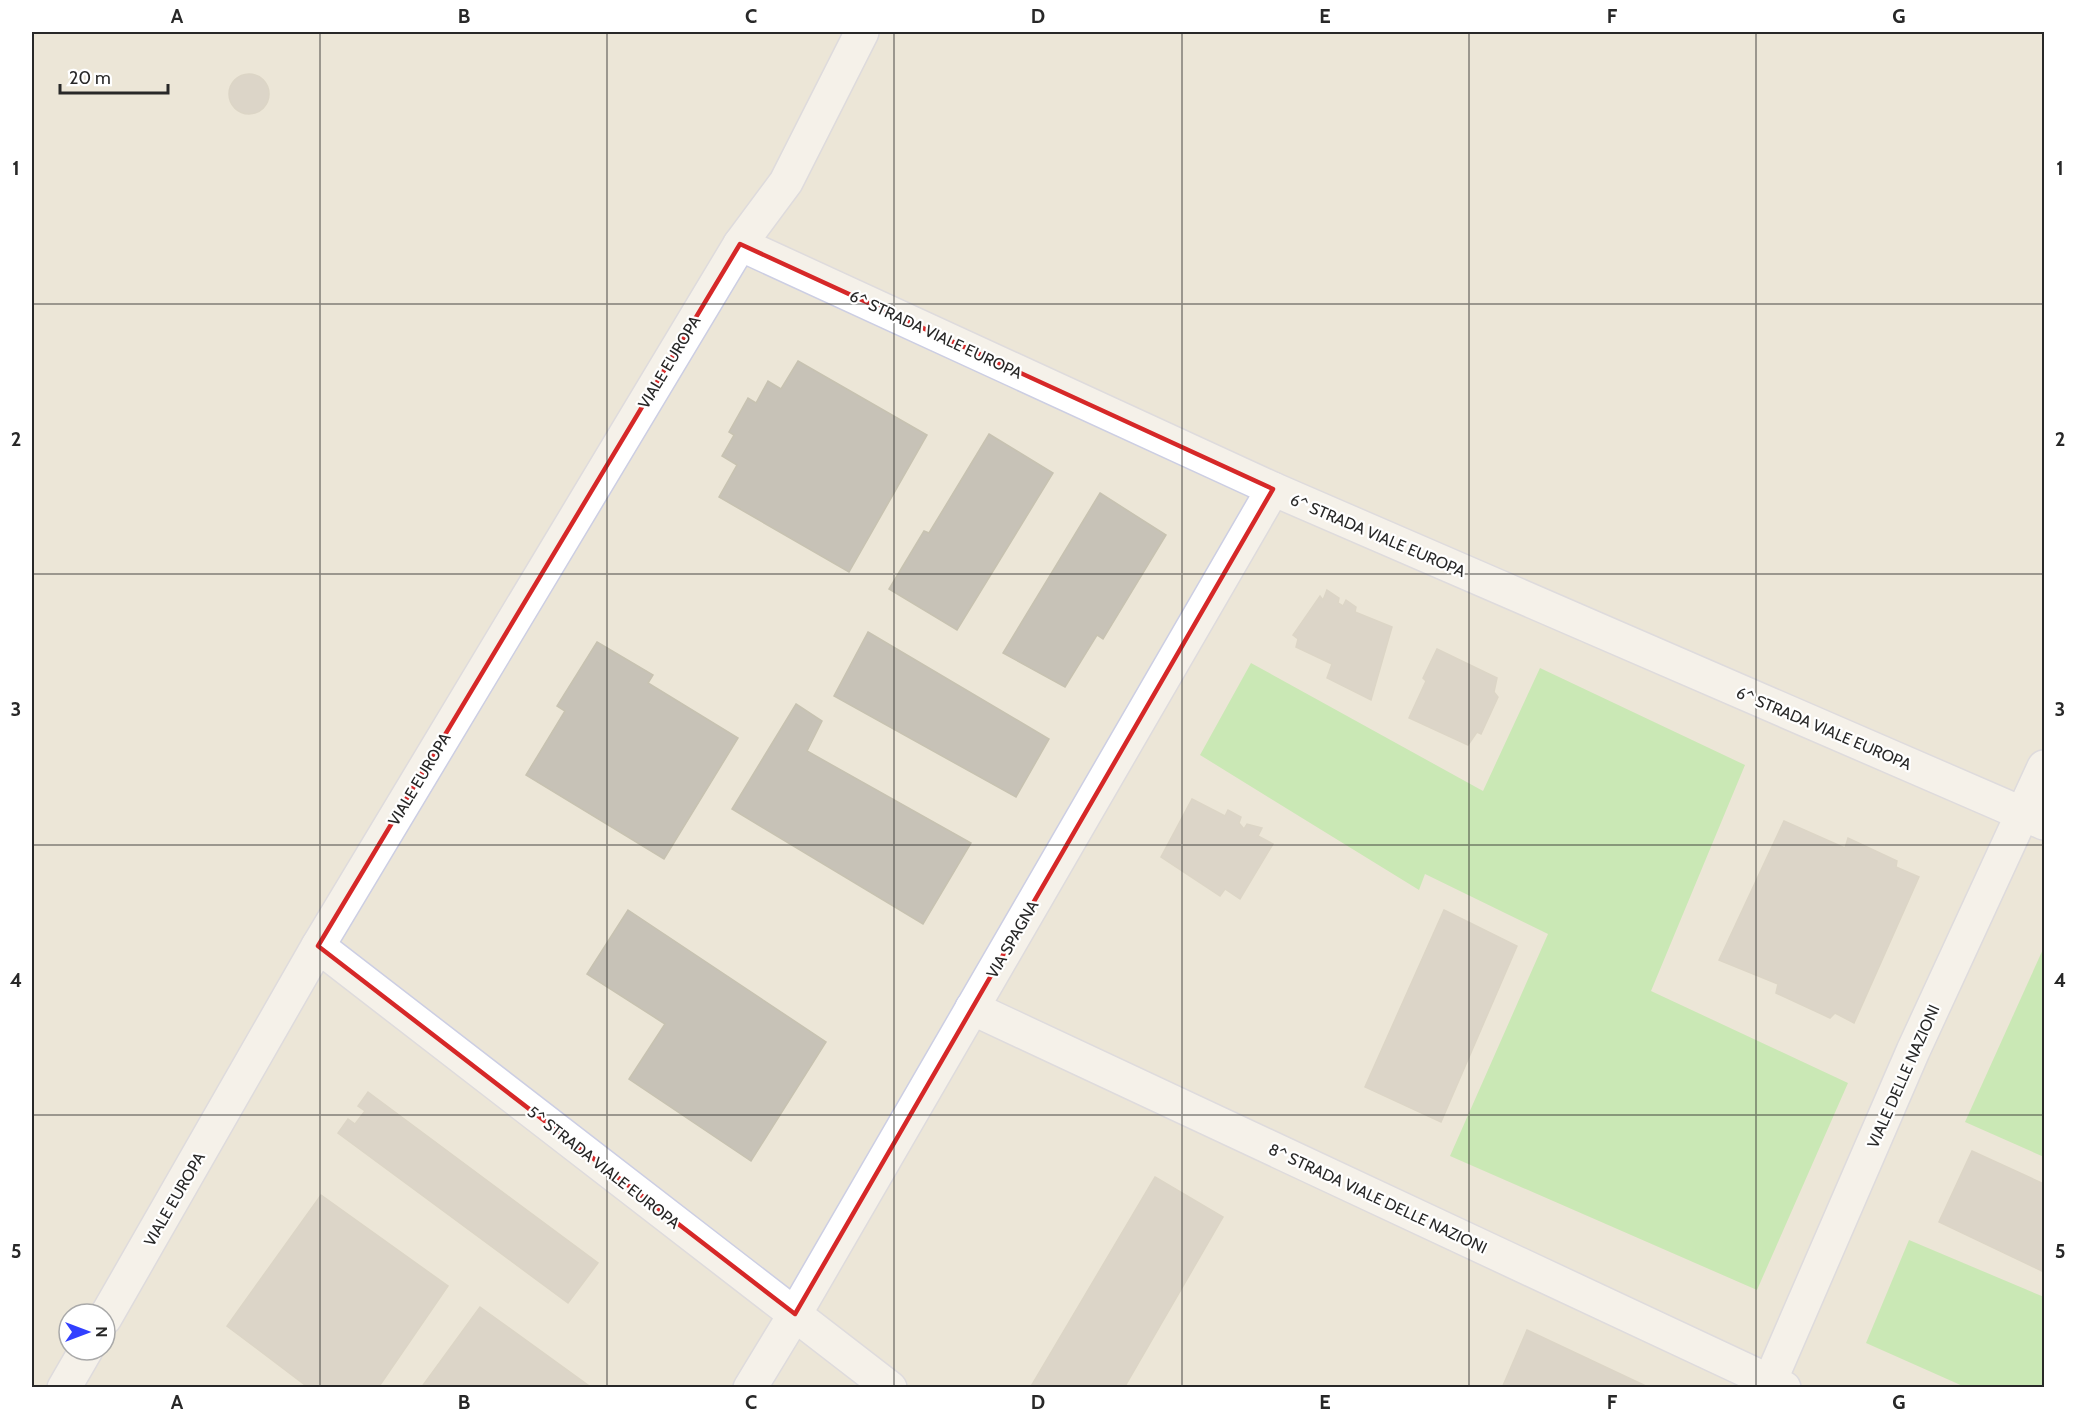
<svg xmlns="http://www.w3.org/2000/svg" width="2076" height="1419" font-family="Cabin,sans-serif">
<rect width="100%" height="100%" fill="#ece6d7"/>
<g fill="#a1ea8d">
<polygon points="1251,663 1483,791 1540,668 1745,765 1651,991 1848,1083 1757,1290 1450,1156 1548,934 1425,874 1419,890 1200,755"/>
<polygon points="2044,947 2044,1157 1965,1122"/>
<polygon points="1909,1240 2044,1297 2044,1387 1965,1387 1866,1343"/>
</g>
<g fill="#c7c2b7" stroke="#c7c2b1" stroke-width="1.5">
<circle cx="249" cy="94" r="20"/>
<polygon points="798,361 927,435 849,572 719,497 737,465 722,456 734,435 729,432 748,398 756,403 768,381 781,389"/>
<polygon points="989,434 1053,473 957,630 889,589 924,531 929,533"/>
<polygon points="1100,493 1166,535 1103,639 1097,635 1065,687 1003,653"/>
<polygon points="1327,590 1339,598 1338,603 1343,606 1346,600 1356,607 1355,612 1392,627 1371,700 1327,678 1332,664 1296,647 1298,639 1293,635 1320,596 1323,600"/>
<polygon points="868,632 1049,739 1016,797 834,696"/>
<polygon points="597,642 653,675 648,683 738,738 664,859 526,775 565,711 557,706"/>
<polygon points="1437,649 1497,678 1494,692 1498,697 1481,734 1477,732 1468,745 1409,718 1426,681 1423,678"/>
<polygon points="796,704 822,721 807,751 971,843 923,924 732,809"/>
<polygon points="1192,799 1225,816 1228,810 1241,817 1239,823 1244,829 1247,824 1262,828 1258,836 1273,844 1240,899 1225,889 1220,896 1161,857"/>
<polygon points="1784,821 1845,848 1848,838 1897,861 1896,867 1919,877 1854,1023 1835,1013 1830,1018 1776,993 1778,984 1719,960"/>
<polygon points="628,910 826,1042 751,1161 629,1079 665,1024 587,974"/>
<polygon points="1444,910 1517,946 1441,1122 1365,1087"/>
<polygon points="368,1092 598,1263 568,1303 338,1133 348,1119 355,1124 365,1111 358,1106"/>
<polygon points="1972,1151 2044,1184 2044,1272 1939,1222"/>
<polygon points="1155,1177 1223,1217 1124,1388 1030,1388"/>
<polygon points="321,1195 448,1286 378,1388 309,1388 227,1326"/>
<polygon points="480,1307 592,1388 421,1388"/>
<polygon points="1527,1330 1650,1388 1502,1388"/>
</g>
<g fill="none" stroke-linecap="round" stroke-linejoin="round">
<defs>
<g id="street">
<polyline points="740,244 1273,489 2044,823"/>
<polyline points="318,946 890,1388"/>
<polyline points="972,1008 1784,1388"/>
<polyline points="750,1388 795,1314 1273,489"/>
<polyline points="1767,1388 1913,1051 2044,767"/>
</g>
<g id="secondary">
<polyline points="105,1318 318,946 740,244 786,182 862,32"/>
<polyline points="64,1388 86,1350"/>
</g>
</defs>
<use href="#street" stroke="#cccee3" stroke-width="36"/>
<use href="#secondary" stroke="#cccee3" stroke-width="36"/>
<use href="#street" stroke="#fff" stroke-width="33"/>
<use href="#secondary" stroke="#fff" stroke-width="33"/>
</g>
<path d="M0 0H2076V1419H0ZM740,244L1273,489L795,1314L318,946Z" fill="#ece6d7" fill-opacity=".55" fill-rule="evenodd"/>
<path fill="none" stroke="#d62828" stroke-width="4.5" stroke-linejoin="round" d="M740,244L1273,489L795,1314L318,946Z"/>
<path fill="none" stroke="#282828" stroke-width="1.5" stroke-opacity="0.55" d="M320,32V1388M607,32V1388M894,32V1388M1182,32V1388M1469,32V1388M1756,32V1388M32,304H2044M32,574H2044M32,845H2044M32,1115H2044"/>
<g text-anchor="middle" stroke-width="4.5" stroke-linejoin="round" paint-order="stroke">
<g font-size="16" fill="#282828" stroke="#fff">
<text transform="translate(936 334) rotate(25)" y="6">6^ STRADA VIALE EUROPA</text>
<text transform="translate(669 362) rotate(-59)" y="6">VIALE EUROPA</text>
<text transform="translate(1378 535) rotate(23)" y="6">6^ STRADA VIALE EUROPA</text>
<text transform="translate(1824 728) rotate(23)" y="6">6^ STRADA VIALE EUROPA</text>
<text transform="translate(419 779) rotate(-59)" y="6">VIALE EUROPA</text>
<text transform="translate(1012 939) rotate(-60)" y="6">VIA SPAGNA</text>
<text transform="translate(1903 1076) rotate(-66)" y="6">VIALE DELLE NAZIONI</text>
<text transform="translate(604 1167) rotate(38)" y="6">5^ STRADA VIALE EUROPA</text>
<text transform="translate(1378 1198) rotate(25)" y="6">8^ STRADA VIALE DELLE NAZIONI</text>
<text transform="translate(174 1199) rotate(-60)" y="6">VIALE EUROPA</text>
</g>
</g>
<rect width="2076" height="1419" fill="none" stroke="#ffffff" stroke-width="66"/>
<g transform="translate(87 1332) rotate(90)"><circle r="28" fill="#ffffff" stroke="#a9a9a9" stroke-width="1.5"/>
<path d="M0-4.5L10 22L0 15L-10 22Z" fill="#313fff"/>
<text y="-9" font-size="16" font-weight="bold" text-anchor="middle" fill="#282828">N</text>
</g>
<path d="M60 84v9h108v-9" fill="none" stroke="#282828" stroke-width="3"/>
<text x="69" y="84" font-size="18" fill="#282828" stroke="#ffffff" stroke-width="4.5" paint-order="stroke">20 m</text>
<rect x="33" y="33" width="2010" height="1353" fill="none" stroke="#282828" stroke-width="2"/>
<g font-size="20" text-anchor="middle" font-weight="bold" fill="#282828">
<text x="177" y="23">A</text>
<text x="464" y="23">B</text>
<text x="751" y="23">C</text>
<text x="1038" y="23">D</text>
<text x="1325" y="23">E</text>
<text x="1612" y="23">F</text>
<text x="1899" y="23">G</text>
<text x="16" y="175">1</text>
<text x="2060" y="175">1</text>
<text x="16" y="446">2</text>
<text x="2060" y="446">2</text>
<text x="16" y="716">3</text>
<text x="2060" y="716">3</text>
<text x="16" y="987">4</text>
<text x="2060" y="987">4</text>
<text x="16" y="1258">5</text>
<text x="2060" y="1258">5</text>
<text x="177" y="1409">A</text>
<text x="464" y="1409">B</text>
<text x="751" y="1409">C</text>
<text x="1038" y="1409">D</text>
<text x="1325" y="1409">E</text>
<text x="1612" y="1409">F</text>
<text x="1899" y="1409">G</text>
</g>
</svg>
